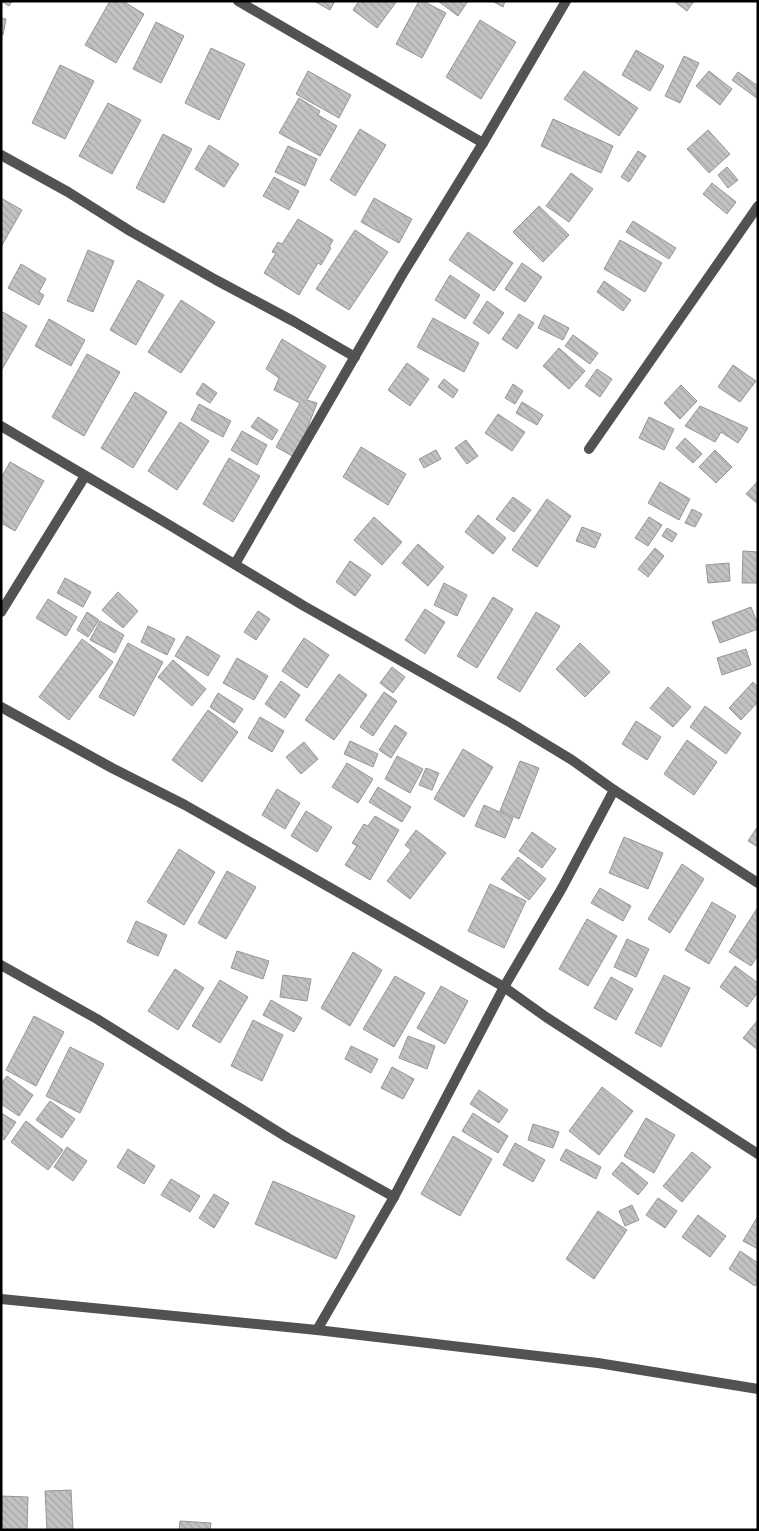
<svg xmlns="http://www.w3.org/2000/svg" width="759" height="1531" font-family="Manrope,sans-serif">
<defs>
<pattern id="building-back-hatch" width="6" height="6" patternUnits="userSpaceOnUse" patternTransform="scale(1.25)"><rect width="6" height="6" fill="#c2c2c2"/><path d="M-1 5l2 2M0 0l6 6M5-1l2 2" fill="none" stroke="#a5a5a5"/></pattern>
</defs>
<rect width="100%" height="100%" fill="#fff"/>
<g fill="url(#building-back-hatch)" stroke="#969696">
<polygon points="1,1 12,1 9,6"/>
<polygon points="110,1 123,1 144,14 116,63 85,45"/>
<polygon points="314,1 335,1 330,10"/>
<polygon points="359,1 397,1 377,28 353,10"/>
<polygon points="419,1 423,1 446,13 422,58 396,44"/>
<polygon points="438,1 468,1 458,16"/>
<polygon points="492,1 505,1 503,7"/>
<polygon points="674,1 694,1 687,11"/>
<polygon points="1,18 6,19 3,35 1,35"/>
<polygon points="480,20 516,42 481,99 446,77"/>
<polygon points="156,22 184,36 161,83 133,69"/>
<polygon points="211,48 245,64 219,120 185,103"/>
<polygon points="636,50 664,66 650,91 622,75"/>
<polygon points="684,56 699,63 680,103 665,96"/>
<polygon points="60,65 94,81 65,139 32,123"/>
<polygon points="308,71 351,95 339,118 296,94"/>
<polygon points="584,71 638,108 619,136 564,99"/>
<polygon points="709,71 732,89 720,105 696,86"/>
<polygon points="738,72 758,86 758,99 732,80"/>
<polygon points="299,98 320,111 318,115 337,126 320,156 279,133"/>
<polygon points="108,103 141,120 112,174 79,156"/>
<polygon points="553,119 613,146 601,173 541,146"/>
<polygon points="360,129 386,145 355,196 330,180"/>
<polygon points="708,130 730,154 709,173 687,149"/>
<polygon points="163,134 192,149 164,203 136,188"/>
<polygon points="209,145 239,164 224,187 195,169"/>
<polygon points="288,146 317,159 305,186 275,172"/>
<polygon points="638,151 646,156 629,182 621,177"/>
<polygon points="727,167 738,180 728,188 718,175"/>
<polygon points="571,173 593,189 569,222 546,206"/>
<polygon points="274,177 299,191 289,210 263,196"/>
<polygon points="712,183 736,202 727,214 703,194"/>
<polygon points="1,198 22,210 1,247"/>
<polygon points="374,198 412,219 399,243 361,222"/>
<polygon points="539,206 569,235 543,262 513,232"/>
<polygon points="298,219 333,240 329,247 331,248 321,265 318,263 299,295 264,273 276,253 272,252 278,242 282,244"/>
<polygon points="633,221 676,248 669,259 626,232"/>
<polygon points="355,230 388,252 349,310 316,289"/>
<polygon points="468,232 513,263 494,291 449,260"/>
<polygon points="620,240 662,263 645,292 604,269"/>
<polygon points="88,250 114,261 93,312 67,301"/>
<polygon points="522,263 542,277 525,302 505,289"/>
<polygon points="21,264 46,279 39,292 44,295 39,305 8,288"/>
<polygon points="450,275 480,295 465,319 435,300"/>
<polygon points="138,280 164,295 136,345 110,330"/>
<polygon points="604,281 631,300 623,311 597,292"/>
<polygon points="181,300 215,322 181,373 148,352"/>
<polygon points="487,301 504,313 489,334 473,323"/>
<polygon points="1,311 27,326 1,371"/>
<polygon points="519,314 534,323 517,349 502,339"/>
<polygon points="544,315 569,328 563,340 538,328"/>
<polygon points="433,318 479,343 464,372 417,347"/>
<polygon points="49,319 85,340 71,366 35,346"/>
<polygon points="573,335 598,353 590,364 565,346"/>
<polygon points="282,339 326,366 307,400 317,403 296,458 276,447 300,403 274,390 279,378 266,369"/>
<polygon points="559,348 585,371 569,389 543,366"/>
<polygon points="87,354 120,372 84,436 52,417"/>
<polygon points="407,363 429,379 410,406 388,390"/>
<polygon points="733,365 756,381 740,402 718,387"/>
<polygon points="597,369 612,379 600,397 585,386"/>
<polygon points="444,379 458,390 453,398 438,387"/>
<polygon points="203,383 217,393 210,403 196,394"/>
<polygon points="513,384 523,391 515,404 505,398"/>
<polygon points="681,385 697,401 680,419 664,403"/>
<polygon points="135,392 167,412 133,468 101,448"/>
<polygon points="522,402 543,415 537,425 516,413"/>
<polygon points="199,404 231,421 223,437 191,420"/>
<polygon points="700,406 748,428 738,443 721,432 715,442 685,426"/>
<polygon points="498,414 525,432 512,451 485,433"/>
<polygon points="258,417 278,430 272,440 251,427"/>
<polygon points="649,417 674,429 664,450 639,438"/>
<polygon points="180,422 209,441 177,490 148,471"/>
<polygon points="242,431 267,445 257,465 231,450"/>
<polygon points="685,438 702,454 693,463 676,448"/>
<polygon points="466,440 478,456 467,464 455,448"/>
<polygon points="361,447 406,474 388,505 343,477"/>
<polygon points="436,450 441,459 424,468 419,459"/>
<polygon points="715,450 732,467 716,483 699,467"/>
<polygon points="229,458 260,476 233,522 203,504"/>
<polygon points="10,462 44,481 15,531 1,523 1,478"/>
<polygon points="758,481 758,504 746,494"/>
<polygon points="660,482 690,499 679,520 648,503"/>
<polygon points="513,497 531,510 514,532 496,519"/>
<polygon points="547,499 571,516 537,567 512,550"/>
<polygon points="692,509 702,514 695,527 685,523"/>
<polygon points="478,515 506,538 493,554 465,532"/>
<polygon points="374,517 402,542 382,565 354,540"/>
<polygon points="649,517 662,525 648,546 635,538"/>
<polygon points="582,527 601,534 595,548 576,541"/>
<polygon points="667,528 677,534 672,542 662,536"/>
<polygon points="418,544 444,567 428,586 402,563"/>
<polygon points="655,548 664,556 648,577 638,569"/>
<polygon points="743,551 758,552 757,583 742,583"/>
<polygon points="350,561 371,575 355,596 336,582"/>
<polygon points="729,563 730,581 708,583 706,565"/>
<polygon points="65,578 91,592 83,607 57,593"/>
<polygon points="444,583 467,595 457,616 434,605"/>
<polygon points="118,592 138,611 123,628 102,610"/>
<polygon points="493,597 513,609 477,668 457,656"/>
<polygon points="48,599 77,617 66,636 36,618"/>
<polygon points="751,607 758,624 758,629 720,643 712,622"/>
<polygon points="425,609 445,622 425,654 405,640"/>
<polygon points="258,611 270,619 256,640 244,632"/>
<polygon points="87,612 99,620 88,637 77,630"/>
<polygon points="536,612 560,626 520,692 497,678"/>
<polygon points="100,621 124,635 115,653 90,640"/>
<polygon points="148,626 175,639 167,655 141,642"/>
<polygon points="187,636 220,656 208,676 175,656"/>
<polygon points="304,638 329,655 307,688 282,671"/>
<polygon points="82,639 113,662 69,720 39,697"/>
<polygon points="128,643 163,662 134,716 99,697"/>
<polygon points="580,643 610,672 585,697 556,669"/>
<polygon points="746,649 751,665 722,675 717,658"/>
<polygon points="237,658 268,676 254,700 223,683"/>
<polygon points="173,660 206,689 192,706 158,677"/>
<polygon points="392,667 405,677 393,693 380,683"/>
<polygon points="339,674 367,695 334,740 305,720"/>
<polygon points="281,681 300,695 285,718 265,704"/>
<polygon points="753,682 758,687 758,702 741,720 729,708"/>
<polygon points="668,687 691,707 673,727 650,708"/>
<polygon points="384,692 397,701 373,736 360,727"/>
<polygon points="218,693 243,709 234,723 210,707"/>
<polygon points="705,706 741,733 726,754 690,727"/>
<polygon points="208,710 238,732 202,782 172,760"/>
<polygon points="260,717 284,731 272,752 248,738"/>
<polygon points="636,721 661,737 647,760 622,744"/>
<polygon points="395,725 407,733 391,758 379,750"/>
<polygon points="687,740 717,762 694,795 664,774"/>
<polygon points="350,741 378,754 373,767 344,754"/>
<polygon points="304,742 318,759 301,774 286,757"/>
<polygon points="463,749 493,767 464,817 434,799"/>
<polygon points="397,756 423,769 410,793 385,779"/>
<polygon points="520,761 539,768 519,819 500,811"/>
<polygon points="347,763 373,779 358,803 332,787"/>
<polygon points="426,768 439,773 432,790 419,785"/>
<polygon points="378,787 411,807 402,822 369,802"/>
<polygon points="277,789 300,803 285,829 262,815"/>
<polygon points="484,805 513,818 505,838 475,826"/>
<polygon points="306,811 332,827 317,852 291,836"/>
<polygon points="375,816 399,830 370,880 345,865 357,846 352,843 364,824 368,826"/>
<polygon points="758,826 758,847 748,841"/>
<polygon points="416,830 446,853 410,899 387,881 411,850 405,845"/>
<polygon points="532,832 556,849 542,868 519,851"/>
<polygon points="624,837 663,853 648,889 609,873"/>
<polygon points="179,849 215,872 184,925 147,902"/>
<polygon points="518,857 546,879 529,900 501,879"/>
<polygon points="682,864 704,879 670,933 648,919"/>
<polygon points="227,871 256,887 226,939 198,923"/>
<polygon points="490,884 526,901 504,948 468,931"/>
<polygon points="600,888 631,906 623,921 591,903"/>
<polygon points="712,902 736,916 709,964 685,950"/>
<polygon points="758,907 758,955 751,966 729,952"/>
<polygon points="587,919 617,936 588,986 559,969"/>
<polygon points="136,921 167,935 158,956 127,942"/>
<polygon points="627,939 649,949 636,977 614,967"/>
<polygon points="237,951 269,961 263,979 231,968"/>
<polygon points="353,952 382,970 350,1026 321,1008"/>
<polygon points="735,966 758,983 758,992 747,1007 720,987"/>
<polygon points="175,969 204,988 178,1030 148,1011"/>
<polygon points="283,975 311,979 307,1001 280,997"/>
<polygon points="664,975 690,988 661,1047 635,1033"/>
<polygon points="395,976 425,993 394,1047 363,1029"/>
<polygon points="611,977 633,989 616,1020 594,1008"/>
<polygon points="220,980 248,997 220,1043 192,1026"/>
<polygon points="441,986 468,1001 445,1044 417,1028"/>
<polygon points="271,1000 302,1018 294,1032 263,1015"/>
<polygon points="34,1016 64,1032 36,1086 6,1070"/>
<polygon points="253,1020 283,1035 262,1081 231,1066"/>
<polygon points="757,1021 758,1022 758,1050 743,1038"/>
<polygon points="408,1036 435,1046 427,1069 399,1058"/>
<polygon points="351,1046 378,1059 371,1073 345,1059"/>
<polygon points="70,1047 104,1064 80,1113 46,1096"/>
<polygon points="392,1067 414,1079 403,1099 381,1088"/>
<polygon points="7,1076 33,1095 19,1116 1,1104 1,1084"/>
<polygon points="602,1087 633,1111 599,1155 569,1131"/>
<polygon points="479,1090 508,1110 499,1123 470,1104"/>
<polygon points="50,1101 75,1119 62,1138 36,1120"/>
<polygon points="1,1113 16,1122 4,1140 1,1138"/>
<polygon points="473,1113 508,1136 498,1153 462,1131"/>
<polygon points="646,1118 675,1135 654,1173 624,1156"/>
<polygon points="26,1121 63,1150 48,1170 11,1142"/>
<polygon points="533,1124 559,1132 553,1148 528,1140"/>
<polygon points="453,1136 492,1159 460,1216 421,1194"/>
<polygon points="515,1143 545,1160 533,1182 503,1165"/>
<polygon points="67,1147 87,1161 73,1181 54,1167"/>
<polygon points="128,1149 155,1166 144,1184 117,1167"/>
<polygon points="566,1149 601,1167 596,1179 560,1160"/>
<polygon points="692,1152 711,1167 682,1202 663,1186"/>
<polygon points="622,1162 648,1183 638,1195 612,1174"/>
<polygon points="171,1179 200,1196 190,1212 161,1195"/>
<polygon points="273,1181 355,1216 336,1259 255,1224"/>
<polygon points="214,1194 229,1203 214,1228 199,1218"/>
<polygon points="658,1198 677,1211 665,1228 646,1215"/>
<polygon points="632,1205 639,1220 625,1226 619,1211"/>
<polygon points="598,1211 627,1230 594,1279 566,1259"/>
<polygon points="698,1215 726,1236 710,1257 682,1237"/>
<polygon points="758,1216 758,1249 743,1241"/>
<polygon points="740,1251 758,1263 758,1282 755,1286 729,1269"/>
<polygon points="71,1490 73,1530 47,1530 45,1491"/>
<polygon points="1,1496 28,1497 27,1530 1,1530"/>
<polygon points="180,1521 211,1523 210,1530 179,1530"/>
</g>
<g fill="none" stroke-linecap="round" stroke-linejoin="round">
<g stroke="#525252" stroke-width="10">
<polyline points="238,1 483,143"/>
<polyline points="1,155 68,192 130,231 216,280 293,321 355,357"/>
<polyline points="1,426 166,523 304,606 511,723 572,760 614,790 562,888 504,987 394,1197 317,1330"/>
<polyline points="589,449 758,206"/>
<polyline points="235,564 402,275 483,143 566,1"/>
<polyline points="1,612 85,476"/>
<polyline points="1,707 112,768 185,805 504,987 546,1017 758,1154"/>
<polyline points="614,790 758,883"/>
<polyline points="1,965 97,1019 288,1138 394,1197"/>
<polyline points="1,1299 317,1330 598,1363 758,1389"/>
</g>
</g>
<rect width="759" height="1531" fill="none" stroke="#000000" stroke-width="5"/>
</svg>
